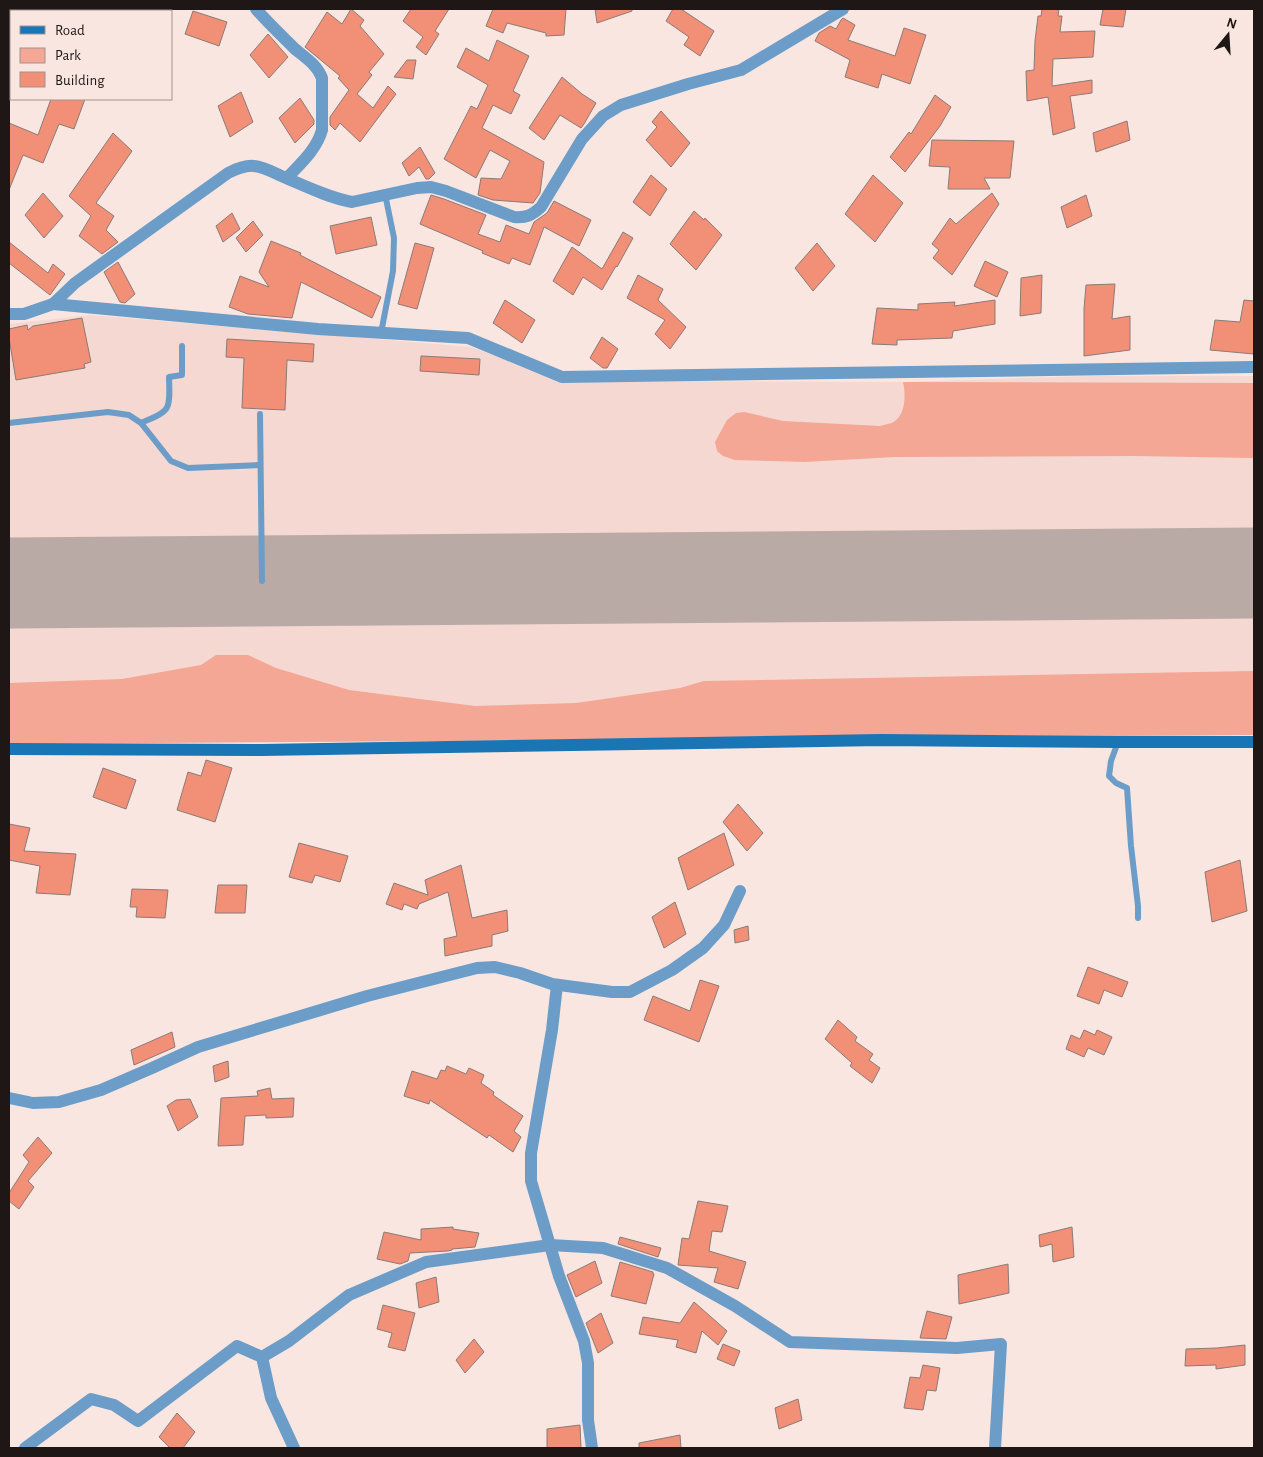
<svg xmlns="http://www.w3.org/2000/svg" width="1263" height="1457" font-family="'Alegreya Sans',sans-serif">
<rect width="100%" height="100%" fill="#f9e6e1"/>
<polygon fill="#f4d8d1" points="90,315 471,347 561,381 903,382 1089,376 1254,376 1254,735 9,744 9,324"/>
<g fill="#f3a794">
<path d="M903,382L1254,383V458L1133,456L895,457L804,462L735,460L723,456L717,451L715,442L727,420L736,413L744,412L783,421L880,426C883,425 888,424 892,423C906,416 906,395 903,382Z"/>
<polygon points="216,655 248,655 276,668 349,690 475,706 576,703 680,688 704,681 1254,671 1254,735 9,744 9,683 122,679 201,665"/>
</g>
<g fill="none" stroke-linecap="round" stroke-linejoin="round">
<polyline stroke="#baaaa6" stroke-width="91" points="9,583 1254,573"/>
</g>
<g fill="#f18f77" stroke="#8c7a76">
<polygon points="351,9 364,20 360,26 384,54 369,72 372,75 357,94 373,108 388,86 396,94 360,142 340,123 335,130 330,125 330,117 349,90 338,78 340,76 305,47 327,12 342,24"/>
<polygon points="411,9 449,9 435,31 439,34 426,55 416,47 423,37 403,21"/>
<polygon points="493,9 566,9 564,35 546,36 546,33 507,23 503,33 486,26"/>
<polygon points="595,9 632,9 632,11 597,23"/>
<polygon points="673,9 681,9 714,31 700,56 684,45 689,37 666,21"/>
<polygon points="1042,9 1059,9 1058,16 1062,16 1060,32 1095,31 1093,57 1053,59 1052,86 1092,80 1092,93 1070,96 1075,128 1053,135 1048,97 1027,101 1026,71 1034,70 1035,41 1038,16 1041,16"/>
<polygon points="1103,9 1126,9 1123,27 1100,25"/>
<polygon points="193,11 227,22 219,46 185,34"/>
<polygon points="843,18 855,25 848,40 895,56 904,28 926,35 910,84 882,74 878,88 845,77 850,60 815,41 819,33 830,26 836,29 841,20"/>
<polygon points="268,34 288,57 269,78 250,55"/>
<polygon points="497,40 529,56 513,91 520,95 511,114 493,105 482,128 544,162 540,193 533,203 493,200 478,195 481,178 501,179 510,161 490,150 476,178 444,159 471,106 477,109 488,85 457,67 466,48 489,61"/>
<polygon points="407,60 416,60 413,79 394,77"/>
<polygon points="562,77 582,94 596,103 584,124 581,128 560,115 544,140 529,128"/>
<polygon points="241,92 253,122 230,137 218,106"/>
<polygon points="935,95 951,107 940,126 905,172 890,157 909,132 911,134"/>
<polygon points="300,98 314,120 314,124 295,143 279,118"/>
<polygon points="51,99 85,99 74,129 59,124 43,163 23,155 9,190 9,123 38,135"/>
<polygon points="661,111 690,143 671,167 646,140 657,127 652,122"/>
<polygon points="1127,121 1130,140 1096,152 1093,133"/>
<polygon points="113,133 132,151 96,203 114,216 106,230 118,242 102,254 79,236 91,216 69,196"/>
<polygon points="932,140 1014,141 1010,178 984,178 990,189 948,189 950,167 929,166"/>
<polygon points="420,147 435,173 429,179 426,179 419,167 409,176 402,163"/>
<polygon points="651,175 667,189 650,216 633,202"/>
<polygon points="873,175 903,203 875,242 845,214"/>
<polygon points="43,193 63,216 44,238 25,215"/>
<polygon points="992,193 999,204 952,275 933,258 939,250 932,244 950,218 956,224"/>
<polygon points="431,195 444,199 486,215 478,234 500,242 506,225 529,234 534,222 547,213 554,201 591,220 579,246 544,227 530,265 512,258 509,264 482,253 483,251 420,224"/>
<polygon points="1086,195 1092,216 1067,228 1061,207"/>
<polygon points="694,211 704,220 705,218 722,235 696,270 670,244"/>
<polygon points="232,213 240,229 223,242 216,226"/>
<polygon points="371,217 377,245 336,254 330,226"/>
<polygon points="253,221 263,235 246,252 236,238"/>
<polygon points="623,232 633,238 617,267 616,266 602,290 583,277 573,295 553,281 572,247 602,269"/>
<polygon points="271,241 301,253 300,255 381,297 372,318 301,282 292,318 248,314 229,307 240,276 269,287 259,272"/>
<polygon points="9,242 48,273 53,264 65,274 50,295 9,263"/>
<polygon points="415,243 434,248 417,309 398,304"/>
<polygon points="817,243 835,266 813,291 795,268"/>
<polygon points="985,261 1008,272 997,297 974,286"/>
<polygon points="118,262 135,294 125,303 120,302 104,272"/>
<polygon points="638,275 663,289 658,300 686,327 670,349 655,334 665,320 627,298"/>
<polygon points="1042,275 1041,313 1020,316 1021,278"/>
<polygon points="1115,284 1112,319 1130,316 1130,350 1084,356 1084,309 1086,285"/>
<polygon points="505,300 535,320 522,343 493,323"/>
<polygon points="995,300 995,324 953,331 952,338 897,340 897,345 872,344 877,308 918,310 918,304 955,302 954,306"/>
<polygon points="1244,300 1254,301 1254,354 1210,350 1215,320 1240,322"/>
<polygon points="82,318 91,362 84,364 85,368 16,380 9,338 9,329 27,325 28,330 33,326"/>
<polygon points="602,337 618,349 607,368 603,368 590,358"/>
<polygon points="227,339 314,344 313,362 287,360 285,410 242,408 244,358 226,357"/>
<polygon points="421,356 480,359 479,375 420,371"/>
<polygon points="206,760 232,768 215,822 177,810 188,772 201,776"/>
<polygon points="103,768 136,780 126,809 93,797"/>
<polygon points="738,804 763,833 747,851 723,822"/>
<polygon points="9,824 30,828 24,851 76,854 70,895 36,893 40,866 9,860"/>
<polygon points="724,833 734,865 688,890 678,858"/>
<polygon points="299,843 348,856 340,882 315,875 312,883 289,877"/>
<polygon points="1240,860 1247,911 1212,922 1205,872"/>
<polygon points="461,865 472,918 507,910 508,931 492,935 492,946 445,956 444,939 457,936 448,892 419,904 417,909 404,904 402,910 386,904 394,883 428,895 425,880"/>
<polygon points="218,885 247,885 245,913 215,913"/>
<polygon points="132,889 168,890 165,918 136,917 137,907 130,907"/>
<polygon points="675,902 686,934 664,948 652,917"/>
<polygon points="748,926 749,940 735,943 734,930"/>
<polygon points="1088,967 1128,982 1122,997 1104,990 1099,1004 1077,996"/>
<polygon points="700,980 719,986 699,1042 644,1020 653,996 690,1011"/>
<polygon points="838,1020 857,1037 855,1041 873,1054 869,1060 880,1068 872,1083 850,1066 852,1063 825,1039"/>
<polygon points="1084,1030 1095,1035 1097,1030 1112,1037 1104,1055 1088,1048 1084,1057 1066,1049 1071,1035 1080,1039"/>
<polygon points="172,1032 175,1047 134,1065 131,1050"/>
<polygon points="228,1061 229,1077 215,1082 213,1066"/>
<polygon points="447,1066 466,1074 469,1068 484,1075 481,1083 494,1092 493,1095 523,1116 514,1131 521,1137 513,1152 489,1135 487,1138 430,1100 429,1104 404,1096 412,1071 437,1079 441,1070 445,1071"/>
<polygon points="270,1088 272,1099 294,1098 293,1117 266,1118 266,1115 245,1116 243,1145 218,1146 221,1098 258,1096 257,1091"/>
<polygon points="190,1099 198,1117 178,1131 167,1106 176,1100"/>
<polygon points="38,1137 52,1153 28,1181 34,1187 19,1209 9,1201 9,1193 29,1162 23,1155"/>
<polygon points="698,1201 728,1206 722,1232 712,1231 709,1251 746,1262 738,1289 714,1282 718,1268 678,1265 682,1238 689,1239"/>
<polygon points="453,1227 453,1229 479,1233 475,1247 452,1249 452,1250 448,1251 410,1253 408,1261 400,1264 377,1259 384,1232 421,1240 421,1229"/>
<polygon points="1072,1227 1074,1257 1053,1262 1052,1244 1040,1247 1039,1235"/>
<polygon points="620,1237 661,1248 658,1257 618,1244"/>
<polygon points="595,1261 602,1283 576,1297 567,1275"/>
<polygon points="620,1262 653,1272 653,1274 654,1274 646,1304 611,1296"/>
<polygon points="1008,1264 1009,1293 959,1304 958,1275"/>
<polygon points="436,1277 439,1302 419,1308 416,1283"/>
<polygon points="694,1302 727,1331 718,1345 702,1331 696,1353 676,1347 678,1340 639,1334 643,1317 680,1323"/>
<polygon points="383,1305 415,1313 405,1351 388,1347 392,1333 377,1329"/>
<polygon points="927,1311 952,1317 946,1339 920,1338"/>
<polygon points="601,1313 613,1343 598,1353 586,1323"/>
<polygon points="474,1339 484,1352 465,1373 456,1360"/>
<polygon points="723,1344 740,1351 734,1366 717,1359"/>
<polygon points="1245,1345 1245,1365 1216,1369 1216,1365 1185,1366 1186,1349 1217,1348"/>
<polygon points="923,1365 940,1368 936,1391 927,1390 923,1410 904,1408 910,1377 920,1378"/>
<polygon points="798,1399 802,1420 779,1429 775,1408"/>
<polygon points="177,1413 195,1432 183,1448 170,1448 159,1437"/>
<polygon points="580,1425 581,1448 547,1448 547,1429"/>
<polygon points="680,1435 681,1448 639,1448 639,1443"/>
</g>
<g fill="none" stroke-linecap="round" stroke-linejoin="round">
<g stroke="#6b9dc8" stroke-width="6">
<polyline points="381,333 393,271 394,238 385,194"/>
<polyline points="260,414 262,581"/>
<polyline points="9,423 108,412 129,415 141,423 171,461 188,468 260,465"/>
<path d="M141,423C149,419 161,416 166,409C171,403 169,385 169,377L182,375V346"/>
<polyline points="1118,742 1111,761 1109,776 1116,783 1127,788 1131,846 1138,906 1138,918"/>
</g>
<g stroke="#6b9dc8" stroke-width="12">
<path d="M256,9C268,23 282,36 295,49C306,58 317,65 322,78V130C317,149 300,164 287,178"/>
<polyline points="53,304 318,329 468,338 562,377 1254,367"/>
<path d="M9,314H24L53,304L75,283L228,173C236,169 245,165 254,166C265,167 276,174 286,178C307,187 330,198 352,202L417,188L431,187L446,191L514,217C527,218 532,215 541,207L582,139L603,116L621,105L688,84L741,70L843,9"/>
<polyline points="557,985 552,1030 531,1153 531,1181 559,1276 584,1341 588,1363 588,1420 592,1448"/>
<polyline points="9,1098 33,1103 59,1102 101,1090 152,1068 198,1047 367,996 477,968 495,967 520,973 552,984 612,992 630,992 672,970 703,948 724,925 740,891"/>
<polyline points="262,1357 271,1398 294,1448"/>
<polyline points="25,1448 91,1399 114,1405 138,1421 237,1346 262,1357 289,1341 349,1295 426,1262 550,1245 603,1248 667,1268 735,1306 790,1342 957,1348 1001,1344 995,1448"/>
</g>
<polyline stroke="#1a75b4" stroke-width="12" points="9,749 261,750 881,740 1118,742 1254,742"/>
</g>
<rect width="1263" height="1457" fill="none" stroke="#1e1715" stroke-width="20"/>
<rect x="10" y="10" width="162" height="90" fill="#f9e6e1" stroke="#a1938f"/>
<rect x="20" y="26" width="25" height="8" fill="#1a75b4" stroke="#a1938f"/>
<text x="55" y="35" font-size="15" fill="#1e1715">Road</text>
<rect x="20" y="48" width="25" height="15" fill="#f3a794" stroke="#a1938f"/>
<text x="55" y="60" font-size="15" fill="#1e1715">Park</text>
<rect x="20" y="72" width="25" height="15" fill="#f18f77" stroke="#a1938f"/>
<text x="55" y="85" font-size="15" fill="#1e1715">Building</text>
<g transform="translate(1228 35) rotate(18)" stroke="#f9e6e1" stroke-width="4" paint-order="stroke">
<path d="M0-4L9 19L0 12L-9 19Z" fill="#1e1715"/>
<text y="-8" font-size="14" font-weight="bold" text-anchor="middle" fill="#1e1715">N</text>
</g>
</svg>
